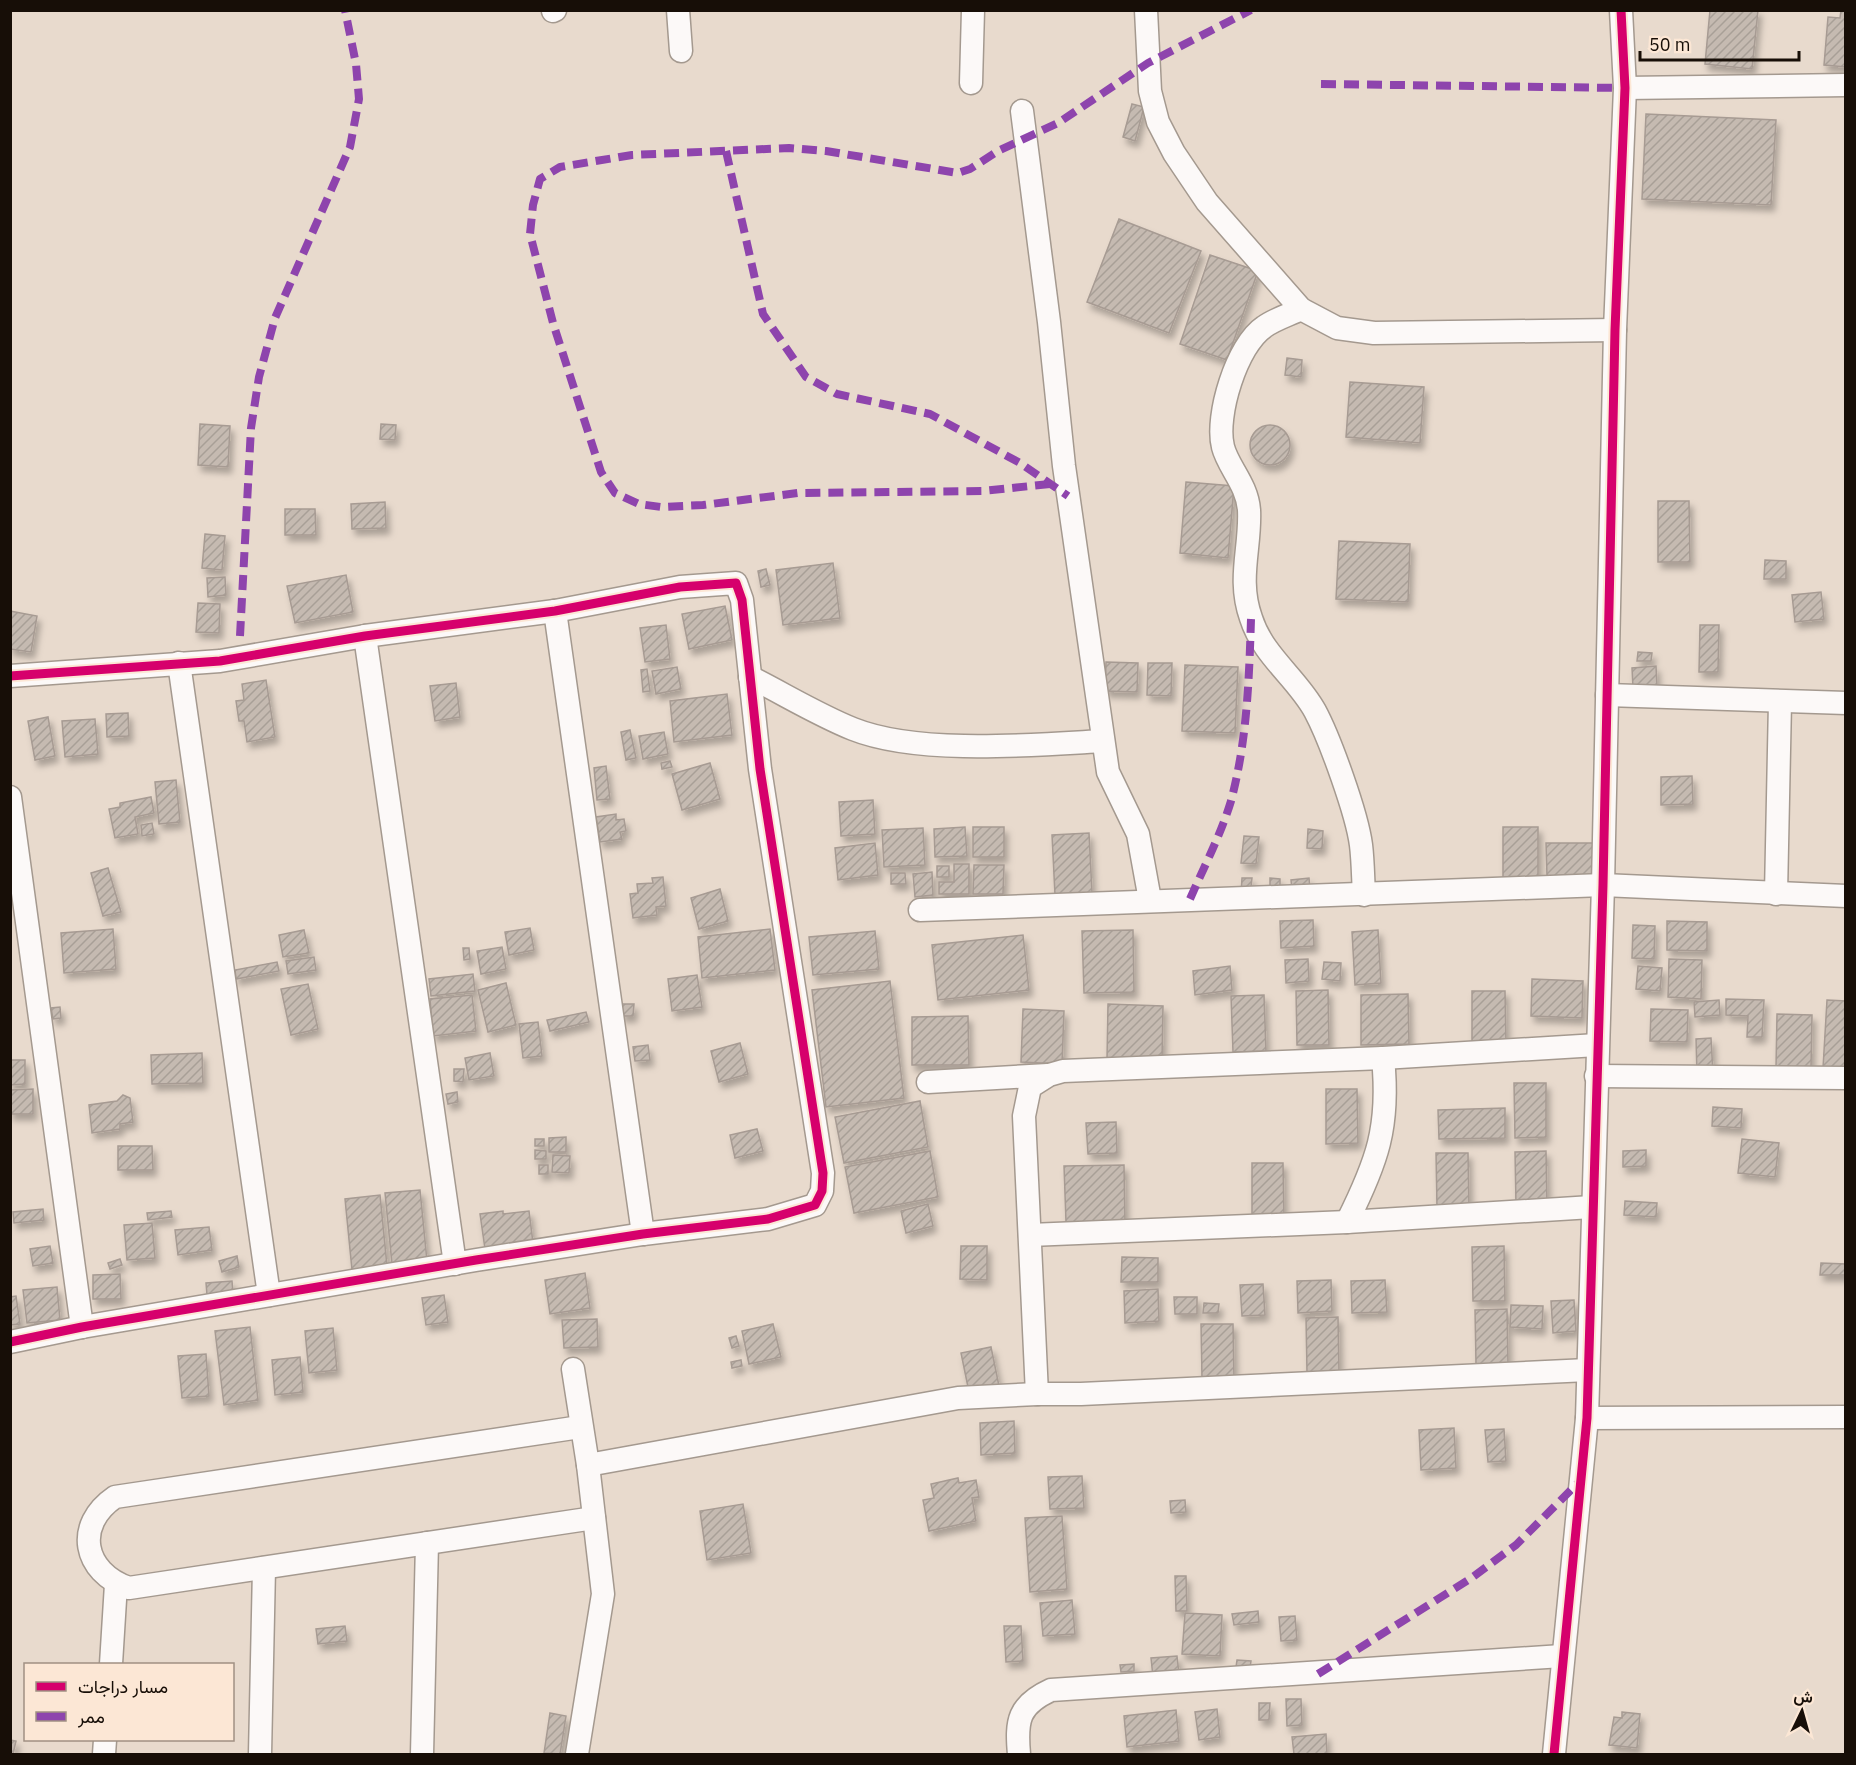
<svg xmlns="http://www.w3.org/2000/svg" width="1856" height="1765" font-family="'IBM Plex Sans',Vazirmatn,sans-serif">
<defs>
<pattern id="building-hatch" width="6" height="6" patternUnits="userSpaceOnUse" patternTransform="scale(1.5)"><rect width="6" height="6" fill="#c5bab1"/><path d="M-1 1l2-2M0 6l6-6M5 7l2-2" fill="none" stroke="#a89f97"/></pattern>
<filter id="shadow"><feDropShadow dx="3.5" dy="6" stdDeviation="3" flood-color="#0004"/></filter>
</defs>
<rect width="100%" height="100%" fill="#e8dacd"/>
<g fill="url(#building-hatch)" stroke="#a79b93" stroke-width="1.5" filter="url(#shadow)">
<polygon points="1710,10 1758,10 1752,69 1705,64"/>
<polygon points="1841,10 1846,10 1846,67 1824,65 1828,17 1840,18"/>
<polygon points="1132,104 1144,107 1135,141 1123,137"/>
<polygon points="1646,114 1776,120 1771,205 1642,199"/>
<polygon points="1119,219 1201,251 1169,333 1087,302"/>
<polygon points="1210,255 1258,271 1227,360 1180,344"/>
<polygon points="1287,358 1302,360 1301,377 1285,375"/>
<polygon points="1350,382 1424,387 1420,443 1346,437"/>
<polygon points="200,424 230,426 228,467 198,465"/>
<polygon points="381,424 396,425 395,440 380,439"/>
<circle cx="1270" cy="445" r="20"/>
<polygon points="1186,482 1234,486 1228,558 1180,553"/>
<polygon points="1658,501 1689,501 1690,562 1658,562"/>
<polygon points="385,502 386,528 352,529 351,504"/>
<polygon points="285,509 315,509 316,535 285,535"/>
<polygon points="205,534 225,536 222,570 202,568"/>
<polygon points="1339,541 1410,544 1408,602 1336,599"/>
<polygon points="1765,560 1786,561 1786,579 1764,579"/>
<polygon points="833,563 840,618 783,625 776,570"/>
<polygon points="766,569 770,585 761,587 758,571"/>
<polygon points="346,575 353,612 295,623 287,586"/>
<polygon points="225,577 226,595 208,597 207,578"/>
<polygon points="1821,592 1824,619 1795,622 1792,595"/>
<polygon points="198,603 220,604 219,633 196,632"/>
<polygon points="725,606 732,640 689,649 682,614"/>
<polygon points="10,611 37,616 31,652 10,649"/>
<polygon points="666,625 670,659 645,662 640,628"/>
<polygon points="1700,625 1719,625 1718,672 1699,672"/>
<polygon points="1638,652 1652,653 1651,661 1637,661"/>
<polygon points="1106,662 1138,663 1137,692 1105,691"/>
<polygon points="1148,663 1172,663 1171,696 1147,695"/>
<polygon points="1185,665 1238,667 1235,733 1182,731"/>
<polygon points="1656,666 1657,687 1633,688 1632,668"/>
<polygon points="677,667 681,689 656,694 652,671"/>
<polygon points="647,669 650,691 643,692 641,670"/>
<polygon points="266,680 275,737 247,742 244,721 239,721 236,701 244,700 242,684"/>
<polygon points="456,683 460,717 435,721 430,686"/>
<polygon points="727,694 732,735 674,742 670,701"/>
<polygon points="128,713 129,736 107,737 106,714"/>
<polygon points="48,717 55,756 35,760 28,721"/>
<polygon points="95,719 98,754 65,757 62,721"/>
<polygon points="630,730 636,758 626,760 621,732"/>
<polygon points="664,732 668,754 643,759 639,736"/>
<polygon points="670,761 672,767 662,769 661,763"/>
<polygon points="710,763 720,799 682,810 672,774"/>
<polygon points="606,766 610,799 597,800 594,768"/>
<polygon points="1692,776 1693,804 1661,805 1661,777"/>
<polygon points="176,780 180,822 159,824 155,782"/>
<polygon points="151,797 154,813 135,817 138,834 115,838 109,809 120,807 120,803"/>
<polygon points="873,800 875,834 841,836 839,802"/>
<polygon points="616,814 616,820 624,819 626,831 620,832 622,839 600,842 596,817"/>
<polygon points="152,823 154,834 142,836 141,825"/>
<polygon points="965,827 967,856 935,857 934,829"/>
<rect x="973" y="827" width="31" height="30"/>
<rect x="1503" y="827" width="35" height="56"/>
<polygon points="923,828 925,865 884,867 882,830"/>
<polygon points="1308,829 1323,831 1322,849 1307,848"/>
<polygon points="1089,833 1092,893 1055,895 1052,835"/>
<polygon points="1244,836 1259,837 1256,864 1241,863"/>
<polygon points="875,843 878,875 838,880 835,848"/>
<polygon points="1546,843 1594,843 1594,875 1547,876"/>
<polygon points="954,864 969,864 969,894 939,894 939,882 954,882"/>
<polygon points="974,865 1004,865 1003,894 973,894"/>
<rect x="937" y="866" width="12" height="11"/>
<polygon points="108,868 121,912 103,916 91,873"/>
<polygon points="932,872 933,895 915,897 913,874"/>
<polygon points="891,873 905,873 906,884 891,884"/>
<polygon points="663,877 666,906 656,907 657,915 633,918 630,894 638,893 637,884 653,883 652,878"/>
<polygon points="1242,878 1252,878 1250,895 1241,894"/>
<polygon points="1270,878 1280,879 1280,892 1270,891"/>
<polygon points="1309,878 1310,889 1292,890 1291,880"/>
<polygon points="720,889 728,921 699,929 691,898"/>
<polygon points="1313,920 1314,946 1281,948 1280,921"/>
<polygon points="1667,921 1707,922 1707,951 1667,950"/>
<polygon points="1633,925 1655,926 1654,959 1632,958"/>
<polygon points="530,928 534,950 509,955 505,932"/>
<polygon points="113,929 116,969 64,973 61,933"/>
<polygon points="770,929 775,970 702,978 698,937"/>
<polygon points="304,930 309,953 283,957 279,935"/>
<polygon points="1133,930 1134,992 1084,993 1082,931"/>
<polygon points="1378,930 1381,983 1355,985 1352,932"/>
<polygon points="875,931 879,969 813,975 809,937"/>
<polygon points="1023,935 1029,990 938,1000 932,945"/>
<polygon points="502,947 506,969 481,974 477,951"/>
<polygon points="463,948 469,948 470,959 464,960"/>
<polygon points="314,957 316,970 288,974 286,961"/>
<polygon points="1308,959 1309,981 1286,983 1285,960"/>
<polygon points="1669,959 1702,960 1701,999 1668,997"/>
<polygon points="277,962 279,971 236,979 235,970"/>
<polygon points="1324,962 1341,963 1340,981 1322,979"/>
<polygon points="1230,966 1232,990 1195,995 1193,971"/>
<polygon points="1638,966 1662,968 1660,991 1636,989"/>
<polygon points="473,974 475,991 431,996 429,979"/>
<polygon points="697,975 702,1007 672,1011 668,979"/>
<polygon points="1532,979 1583,981 1582,1018 1531,1016"/>
<polygon points="890,981 904,1098 826,1107 812,990"/>
<polygon points="506,983 516,1025 488,1032 478,990"/>
<polygon points="308,984 318,1029 291,1035 281,989"/>
<polygon points="1328,990 1329,1045 1297,1045 1296,991"/>
<polygon points="1472,991 1505,991 1506,1042 1472,1042"/>
<polygon points="1408,994 1409,1044 1361,1045 1361,995"/>
<polygon points="472,995 476,1031 433,1036 430,999"/>
<polygon points="1264,995 1266,1051 1233,1052 1231,996"/>
<polygon points="1726,999 1764,1000 1762,1037 1747,1037 1748,1016 1726,1015"/>
<polygon points="1719,1000 1720,1015 1695,1017 1694,1002"/>
<polygon points="1827,1000 1846,1001 1846,1069 1823,1068"/>
<polygon points="622,1004 634,1004 633,1016 621,1016"/>
<polygon points="1108,1004 1163,1006 1162,1061 1107,1059"/>
<polygon points="60,1007 61,1018 53,1019 51,1008"/>
<polygon points="1023,1009 1064,1011 1062,1064 1021,1062"/>
<polygon points="1651,1009 1688,1010 1687,1042 1650,1041"/>
<polygon points="586,1012 589,1022 550,1031 547,1020"/>
<polygon points="1777,1014 1812,1015 1811,1068 1776,1067"/>
<polygon points="968,1016 969,1065 912,1065 912,1017"/>
<polygon points="538,1022 542,1056 523,1058 519,1024"/>
<polygon points="1711,1038 1713,1074 1697,1075 1696,1039"/>
<polygon points="740,1043 748,1074 719,1082 711,1051"/>
<polygon points="648,1045 650,1060 635,1061 633,1047"/>
<polygon points="202,1053 203,1083 152,1084 151,1055"/>
<polygon points="490,1053 494,1076 469,1080 465,1058"/>
<polygon points="10,1060 25,1060 25,1084 10,1085"/>
<polygon points="454,1069 464,1069 463,1082 454,1081"/>
<polygon points="1514,1083 1546,1083 1546,1137 1515,1138"/>
<polygon points="33,1089 33,1114 10,1114 10,1090"/>
<polygon points="1326,1089 1357,1089 1358,1143 1326,1144"/>
<polygon points="457,1092 458,1102 448,1104 446,1094"/>
<polygon points="123,1095 130,1098 133,1122 120,1124 120,1129 92,1133 89,1105 117,1101"/>
<polygon points="920,1101 928,1147 844,1163 835,1117"/>
<polygon points="1713,1107 1742,1109 1741,1128 1712,1126"/>
<polygon points="1505,1108 1505,1138 1439,1139 1438,1110"/>
<polygon points="1116,1122 1117,1153 1088,1154 1086,1123"/>
<polygon points="757,1129 763,1151 735,1158 730,1135"/>
<polygon points="566,1137 566,1152 549,1152 549,1138"/>
<rect x="535" y="1139" width="9" height="7"/>
<polygon points="1742,1139 1779,1143 1775,1177 1738,1173"/>
<polygon points="118,1146 152,1146 153,1170 118,1170"/>
<polygon points="535,1150 546,1151 546,1159 535,1159"/>
<polygon points="1646,1150 1646,1166 1623,1167 1623,1151"/>
<polygon points="930,1151 938,1197 854,1213 845,1167"/>
<polygon points="1546,1151 1547,1206 1516,1206 1515,1152"/>
<polygon points="1436,1153 1468,1153 1469,1207 1437,1208"/>
<polygon points="553,1155 570,1156 569,1173 552,1172"/>
<polygon points="1252,1163 1283,1163 1284,1218 1252,1218"/>
<rect x="539" y="1165" width="9" height="9"/>
<polygon points="1124,1165 1125,1222 1066,1222 1064,1166"/>
<polygon points="420,1190 427,1261 392,1264 385,1193"/>
<polygon points="380,1195 387,1266 352,1270 345,1199"/>
<polygon points="1625,1201 1657,1203 1656,1217 1624,1215"/>
<polygon points="928,1204 933,1226 906,1233 901,1211"/>
<polygon points="43,1209 44,1220 14,1223 13,1212"/>
<polygon points="171,1211 172,1217 148,1220 147,1213"/>
<polygon points="503,1211 503,1214 529,1211 533,1243 485,1249 480,1214"/>
<polygon points="152,1223 155,1258 127,1260 124,1225"/>
<polygon points="209,1227 212,1250 178,1255 175,1230"/>
<polygon points="50,1246 53,1263 33,1266 30,1249"/>
<polygon points="961,1246 987,1246 987,1280 960,1279"/>
<polygon points="1504,1246 1505,1301 1473,1301 1472,1247"/>
<polygon points="237,1256 239,1267 222,1272 219,1261"/>
<polygon points="1122,1257 1158,1258 1158,1282 1121,1282"/>
<polygon points="120,1259 122,1265 110,1269 108,1263"/>
<polygon points="1821,1263 1846,1264 1846,1275 1820,1275"/>
<polygon points="585,1273 590,1308 550,1314 545,1280"/>
<polygon points="120,1274 121,1299 93,1299 93,1275"/>
<polygon points="1331,1280 1332,1311 1298,1313 1297,1281"/>
<polygon points="1385,1280 1387,1312 1352,1313 1351,1281"/>
<polygon points="232,1281 233,1293 207,1295 206,1283"/>
<polygon points="1263,1284 1265,1315 1242,1316 1240,1285"/>
<polygon points="57,1287 60,1320 27,1323 23,1290"/>
<polygon points="1158,1289 1159,1321 1125,1323 1124,1291"/>
<polygon points="444,1295 448,1322 426,1325 422,1298"/>
<polygon points="16,1296 20,1324 10,1325 10,1297"/>
<polygon points="1174,1297 1197,1297 1197,1314 1175,1314"/>
<polygon points="1574,1300 1576,1331 1553,1333 1551,1301"/>
<polygon points="1204,1303 1219,1304 1218,1313 1203,1313"/>
<polygon points="1511,1305 1543,1306 1542,1329 1510,1327"/>
<polygon points="1507,1309 1508,1364 1476,1364 1475,1310"/>
<polygon points="1338,1317 1339,1372 1307,1373 1306,1318"/>
<polygon points="597,1319 598,1347 564,1348 562,1320"/>
<polygon points="773,1324 781,1357 749,1364 742,1331"/>
<polygon points="1201,1324 1233,1324 1234,1379 1202,1379"/>
<polygon points="250,1327 258,1400 224,1405 215,1331"/>
<polygon points="333,1328 337,1370 309,1373 305,1331"/>
<polygon points="736,1336 739,1346 732,1348 729,1338"/>
<polygon points="991,1347 999,1386 969,1392 961,1353"/>
<polygon points="206,1354 209,1396 182,1398 178,1356"/>
<polygon points="300,1357 303,1392 275,1395 272,1360"/>
<polygon points="741,1360 742,1366 732,1368 731,1362"/>
<polygon points="1014,1421 1015,1453 981,1455 980,1423"/>
<polygon points="1454,1428 1456,1468 1421,1470 1419,1430"/>
<polygon points="1504,1429 1506,1461 1488,1462 1485,1430"/>
<polygon points="1082,1476 1084,1508 1050,1509 1048,1477"/>
<polygon points="958,1478 959,1483 976,1480 979,1497 972,1498 976,1521 929,1531 923,1500 934,1498 931,1484"/>
<polygon points="1185,1500 1186,1512 1171,1513 1170,1501"/>
<polygon points="743,1504 751,1553 707,1560 700,1511"/>
<polygon points="1062,1516 1067,1589 1030,1592 1025,1518"/>
<polygon points="1175,1576 1186,1576 1187,1611 1176,1611"/>
<polygon points="1072,1600 1075,1634 1043,1636 1040,1603"/>
<polygon points="1258,1611 1259,1622 1234,1625 1232,1614"/>
<polygon points="1185,1613 1222,1615 1220,1656 1182,1654"/>
<polygon points="1295,1616 1297,1640 1281,1641 1279,1617"/>
<polygon points="345,1626 347,1641 318,1644 316,1629"/>
<polygon points="1004,1626 1021,1626 1023,1661 1006,1662"/>
<polygon points="1177,1656 1179,1674 1153,1677 1151,1658"/>
<polygon points="1237,1660 1251,1661 1250,1668 1236,1667"/>
<polygon points="1134,1664 1134,1671 1121,1672 1120,1665"/>
<polygon points="1286,1699 1301,1699 1302,1725 1287,1726"/>
<polygon points="1259,1703 1270,1703 1269,1720 1259,1720"/>
<polygon points="1217,1709 1220,1737 1199,1740 1195,1712"/>
<polygon points="1176,1710 1179,1741 1127,1747 1124,1716"/>
<polygon points="1622,1712 1640,1714 1637,1748 1609,1745 1614,1717 1622,1718"/>
<polygon points="550,1713 566,1716 560,1754 544,1753"/>
<polygon points="1326,1734 1327,1754 1294,1754 1292,1737"/>
<polygon points="10,1740 16,1741 13,1754 10,1754"/>
</g>
<g fill="none" stroke-linecap="round" stroke-linejoin="round">
<defs>
<g id="minor">
<polyline points="678,10 681,51"/>
<polyline points="1146,10 1150,91 1158,122 1174,153 1207,202 1301,309 1337,328 1374,333 1615,330"/>
<polyline points="553,11 555,10"/>
<polyline points="971,83 973,10"/>
<polyline points="1625,88 1846,85"/>
<polyline points="1022,111 1049,322 1064,466 1108,772 1138,834 1150,900"/>
<path d="M1301,309C1289,315 1275,319 1264,327C1237,345 1215,416 1223,447C1228,467 1247,484 1249,510C1251,547 1237,579 1251,618C1263,656 1297,678 1315,711C1330,739 1357,814 1361,845C1363,861 1363,878 1364,895"/>
<polyline points="555,611 643,1234"/>
<polyline points="365,636 455,1264"/>
<polyline points="179,663 269,1295"/>
<polyline points="10,676 220,661 365,636 555,611 680,587 736,583 742,600 760,769 823,1173 822,1191 815,1205 768,1219 643,1234 476,1260 82,1327 10,1342"/>
<path d="M750,677C784,694 818,715 853,729C918,755 1033,745 1103,741"/>
<polyline points="1607,695 1846,703"/>
<polyline points="10,797 82,1327"/>
<polyline points="1776,894 1780,702"/>
<polyline points="920,910 1603,885 1846,896"/>
<polyline points="1596,1076 1846,1078"/>
<polyline points="928,1082 1048,1075"/>
<path d="M1347,1222C1377,1162 1390,1127 1383,1058"/>
<polyline points="1030,1235 1347,1222 1592,1207"/>
<polyline points="573,1369 588,1465 603,1594 577,1754"/>
<polyline points="1588,1370 1081,1394 1037,1394 1024,1116 1030,1087 1049,1075 1063,1071 1383,1058 1597,1045"/>
<polyline points="1587,1418 1846,1417"/>
<path d="M580,1427L115,1497C74,1525 83,1572 129,1588L594,1518"/>
<polyline points="588,1465 958,1398 1037,1394"/>
<polyline points="111,1664 116,1584"/>
<polyline points="104,1754 105,1740"/>
<polyline points="260,1754 264,1568"/>
<polyline points="422,1754 427,1543"/>
<path d="M1019,1754C1016,1721 1018,1705 1051,1690L1562,1656"/>
<polyline points="1554,1754 1587,1418 1603,885 1615,330 1625,88 1621,10"/>
</g>
</defs>
<use href="#minor" stroke="#a4998f" stroke-width="25"/>
<use href="#minor" stroke="#fcf9f8" stroke-width="22"/>
<g stroke="#8e44ad" stroke-width="8" stroke-dasharray="15 8" stroke-linecap="butt">
<polyline points="1321,84 1625,88"/>
<polyline points="726,151 763,314 806,377 837,394 930,414 1020,463 1068,496"/>
<polyline points="1050,484 983,491 798,493 703,505 661,507 639,504 615,493 601,472 553,323 530,234 533,205 540,179 560,167 632,155 789,148 826,151 958,173 970,169 998,151 1058,123 1148,63 1251,10"/>
<polyline points="240,636 251,428 259,377 275,318 350,147 359,99 356,64 345,10"/>
<path d="M1190,899C1204,867 1221,834 1231,801C1247,741 1249,681 1251,619"/>
<polyline points="1318,1674 1470,1579 1516,1545 1580,1481"/>
</g>
<defs>
<g id="cycleway">
<polyline points="10,676 220,661 365,636 555,611 680,587 736,583 742,600 760,769 823,1173 822,1191 815,1205 768,1219 643,1234 476,1260 82,1327 10,1342"/>
<polyline points="1554,1754 1587,1418 1603,885 1615,330 1625,88 1621,10"/>
</g>
</defs>
<use href="#cycleway" stroke="#fce7d5" stroke-width="13"/>
<use href="#cycleway" stroke="#d6006c" stroke-width="9"/>
</g>
<rect width="1856" height="1765" fill="none" stroke="#170e07" stroke-width="24"/>
<rect x="24" y="1663" width="210" height="78" fill="#fce7d5" stroke="#a09083" stroke-width="1.5"/>
<rect x="36" y="1682" width="30" height="9" fill="#d6006c" stroke="#a09083" stroke-width="1.5"/>
<text x="78" y="1693" font-size="18" fill="#170e07">مسار دراجات</text>
<rect x="36" y="1712" width="30" height="9" fill="#8e44ad" stroke="#a09083" stroke-width="1.5"/>
<text x="78" y="1723" font-size="18" fill="#170e07">ممر</text>
<g transform="translate(1802 1711) rotate(5)" stroke="#fce7d5" stroke-width="4.5" paint-order="stroke">
<path d="M0-4.5L10 22L0 15L-10 22Z" fill="#170e07"/>
<text y="-9" font-size="16" font-weight="bold" text-anchor="middle" fill="#170e07">ش</text>
</g>
<path d="M1640 51v9h159v-9" fill="none" stroke="#170e07" stroke-width="3"/>
<text x="1649" y="51" font-size="18" fill="#170e07" stroke="#fce7d5" stroke-width="4.5" paint-order="stroke">50 m</text>
</svg>
